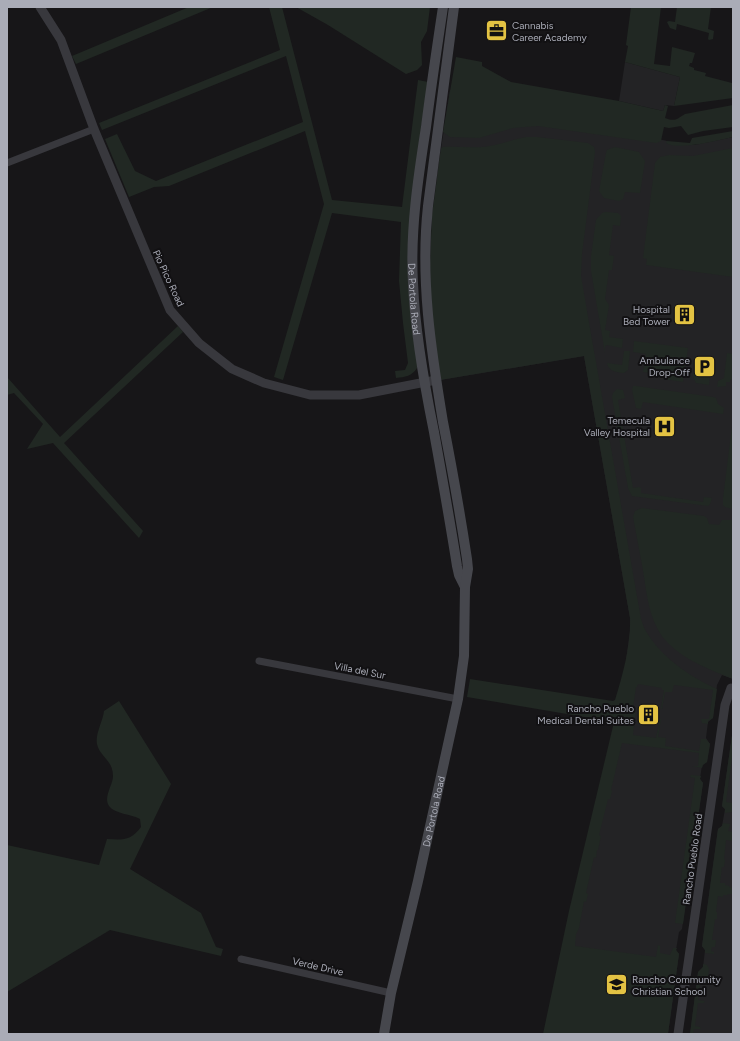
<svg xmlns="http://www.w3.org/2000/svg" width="740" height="1041" font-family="Figtree,sans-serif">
<rect width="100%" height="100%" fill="#171618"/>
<g fill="#232325">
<polygon points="625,62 680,77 674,106 665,105 663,111 619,101"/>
<polygon points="450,90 667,141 667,143 694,145 733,137 733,679 722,675 717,685 713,718 708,722 706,738 710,744 707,762 702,765 700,779 703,783 682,929 679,932 676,950 679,954 668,1034 548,1034 616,738 630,630 630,618 584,356 440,380 437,175"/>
<polygon points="733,728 733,1034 690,1034 698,972 703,967 705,950 702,946 718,829 722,826 725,809 722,806"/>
</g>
<g fill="#212823">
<polygon points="189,7 213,7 76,64 72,56"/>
<path d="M269,7H282L332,200L402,207L418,80L428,82L417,157V368C412,376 405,377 396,378L395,371L405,370L408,363L403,323L399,281L401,222L332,213L283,380L274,377L324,204L305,131L169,186L154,187L129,197L105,139L117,134L135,171L156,181L303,122L286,56L102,130L99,123L280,50Z"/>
<polygon points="296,7 430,7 427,31 421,42 422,65 417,70 406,74 328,25"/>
<polygon points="631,7 661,7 654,64 670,66 672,47 695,53 692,63 690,63 689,66 694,68 694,70 706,73 705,76 732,83 733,82 733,98 674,106 680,77 625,62 628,46 626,45"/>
<polygon points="677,7 711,7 708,29 714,31 713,39 709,40 708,39 709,33 677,24 676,30 670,28 667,22 669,21 675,22"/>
<path d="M456,57L482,62V66L511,82L619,101L663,111L665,105L668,106L665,118C675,122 677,119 685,114L733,105V127L703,131L688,135L681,126L669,128L664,127L661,141L656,143L538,126L513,128L479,138L450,137L443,132Z"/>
<path d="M733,131V137C719,140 678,151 666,143L667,141L690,143L692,138Z"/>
<path d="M526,137H537L588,143L594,147L595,152L582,254L581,276L587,311L641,619C643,625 645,631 649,636C664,659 692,678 717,689L713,718L708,721V724L702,723L701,719H709L713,690L674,685L672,692H665L662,709L661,708L664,690H662V688L638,684L637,687H636L633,708L636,709L633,735L656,738L660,719H661L658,737L666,738L665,746L699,751L701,739H706L710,744L707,762L703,765L702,768L692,766H698L699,753L622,743L611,790L612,791L610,799H608L599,835L601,836L598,850H597L596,858L594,857L586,893L588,894L586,902L584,901L579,928L576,934L575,946L656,957L658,945L660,946V953L670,955L673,948H677L676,950L679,954L668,1034H543L569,911L614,722L467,697L470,679L613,701L615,700C623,674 631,645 630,618L584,356L440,380L431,320L430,263L432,215L441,149L443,147C458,146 474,149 490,146C502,144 514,139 526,137Z"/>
<polygon points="615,147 639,152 645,161 640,193 625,192 623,199 619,201 604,198 599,191 606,153 607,150"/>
<polygon points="733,148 733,277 646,265 647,259 643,258 655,163 660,157 669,155 693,156"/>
<polygon points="606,212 618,213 621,216 620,226 613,225 609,255 614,256 612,270 609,270 605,299 609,305 605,330 610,331 609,337 623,339 622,348 607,345 605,346 605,353 591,271 591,256 596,220 602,213"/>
<polygon points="178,326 183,332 64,443 143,531 139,538 53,443 27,449 43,424 14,393 7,395 7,377 60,437"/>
<polygon points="634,341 688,348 683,382 664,379 659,374 643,372 646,354 633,352"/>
<path d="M624,351H630L628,370L624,373C616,372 609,372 607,363L622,365Z"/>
<polygon points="727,353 733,354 733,379 730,380 730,382 726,382 726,386 717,387 718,381 724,378"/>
<polygon points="695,372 710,374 709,385 696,383 693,377 693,374"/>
<polygon points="633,386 636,386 713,397 716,398 718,404 724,408 723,414 643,402 641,409 636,408 632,390"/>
<polygon points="617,389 623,390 625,398 618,400 633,488 639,487 641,488 641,493 703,502 704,497 712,498 710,504 708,506 632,496 628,488 612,397 613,393"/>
<polygon points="733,419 733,509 725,507 723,505 723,498"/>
<path d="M642,508L704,516L707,518L709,524L719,525L722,520H733V679C711,670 686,661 669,644C648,624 647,592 642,565C639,549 636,533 633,517L635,511Z"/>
<path d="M119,701L171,784L130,869L201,913L216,947L223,949L221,956L110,930L7,992V845L99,865L107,839C122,840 131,841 141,827L140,819C131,814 115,814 109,806C103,797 113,785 113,776C113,760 100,757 97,744C95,734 103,721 104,711Z"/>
<polygon points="733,728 733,751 726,802 733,803 732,812 725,813 725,809 722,806"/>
<polygon points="691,775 701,776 700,779 703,783 683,924 675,923 695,778 690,777"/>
<polygon points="723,823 730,824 728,831 733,832 733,841 726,840 724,859 725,860 724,867 722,867 720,883 725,883 725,885 729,886 729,887 733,888 733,894 728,894 727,895 723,895 723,897 718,896 716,912 717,912 717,919 715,919 712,940 716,940 715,947 712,947 711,951 714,952 714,954 705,953 705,950 702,946 718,829 722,826"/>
<polygon points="703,964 707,965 709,969 708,977 701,977 698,1000 704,1001 705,1002 703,1003 698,1003 695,1026 700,1027 701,1029 694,1029 693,1034 690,1034 698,972 703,967"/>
</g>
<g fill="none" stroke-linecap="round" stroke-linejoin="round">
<g stroke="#38383d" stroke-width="7">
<polyline points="7,163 94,129"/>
<polyline points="259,661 458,699"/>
<polyline points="241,959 391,993"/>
</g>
<g stroke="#38383d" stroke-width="9">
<polyline points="40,7 61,40 94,129 170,310 199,343 232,369 264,383 310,395 359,395 436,380"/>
<polyline points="678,1034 725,705 731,688 733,689"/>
</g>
<g stroke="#46474d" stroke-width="10">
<path id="s1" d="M443,7C437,47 431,87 426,127C418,178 410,231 413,283C415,333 424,383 434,432C442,477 450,521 457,566L459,575L465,587"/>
<path id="s2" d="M384,1034L391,993L418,881L458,699L464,656L465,587L468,569L467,559C460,513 452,468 443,422C431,350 420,279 428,206L454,7"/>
</g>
</g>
<defs>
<symbol id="office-square" viewBox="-11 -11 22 22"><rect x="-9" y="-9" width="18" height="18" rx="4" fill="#e3c343" stroke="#121113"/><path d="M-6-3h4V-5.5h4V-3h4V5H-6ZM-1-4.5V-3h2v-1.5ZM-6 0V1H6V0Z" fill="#111"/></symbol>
<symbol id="building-square" viewBox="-11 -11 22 22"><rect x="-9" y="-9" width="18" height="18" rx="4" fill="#e3c343" stroke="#121113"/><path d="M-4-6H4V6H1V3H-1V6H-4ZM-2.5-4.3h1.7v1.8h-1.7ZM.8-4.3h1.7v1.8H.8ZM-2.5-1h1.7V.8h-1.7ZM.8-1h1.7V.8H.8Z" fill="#111"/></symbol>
<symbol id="parking-square" viewBox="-11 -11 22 22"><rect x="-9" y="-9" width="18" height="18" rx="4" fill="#e3c343" stroke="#121113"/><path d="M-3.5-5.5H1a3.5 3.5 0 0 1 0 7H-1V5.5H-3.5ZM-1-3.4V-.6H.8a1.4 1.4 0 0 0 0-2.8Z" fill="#111"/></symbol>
<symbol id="hospital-square" viewBox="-11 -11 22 22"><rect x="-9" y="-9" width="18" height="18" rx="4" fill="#e3c343" stroke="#121113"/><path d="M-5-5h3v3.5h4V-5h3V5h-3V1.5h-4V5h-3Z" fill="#111"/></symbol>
<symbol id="school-square" viewBox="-11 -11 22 22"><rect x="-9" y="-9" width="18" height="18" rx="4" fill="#e3c343" stroke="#121113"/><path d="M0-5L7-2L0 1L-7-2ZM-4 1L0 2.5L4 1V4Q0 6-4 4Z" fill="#111"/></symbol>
</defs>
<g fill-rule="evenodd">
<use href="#office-square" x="484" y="18" width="25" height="25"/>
<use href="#building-square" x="672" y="302" width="25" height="25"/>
<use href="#parking-square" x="692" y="354" width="25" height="25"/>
<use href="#hospital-square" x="652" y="414" width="25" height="25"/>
<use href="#building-square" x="636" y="702" width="25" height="25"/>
<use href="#school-square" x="604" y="972" width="25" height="25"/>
</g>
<g text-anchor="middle" stroke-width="4" stroke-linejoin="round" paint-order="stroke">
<g font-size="10" fill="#aaacb7" stroke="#121113" text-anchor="end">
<text x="512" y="29" text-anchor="start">Cannabis<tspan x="512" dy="12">Career Academy</tspan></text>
<text x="670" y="313">Hospital<tspan x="670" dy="12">Bed Tower</tspan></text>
<text x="690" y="364">Ambulance<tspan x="690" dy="12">Drop-Off</tspan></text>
<text x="650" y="424">Temecula<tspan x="650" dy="12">Valley Hospital</tspan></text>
<text x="634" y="712">Rancho Pueblo<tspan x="634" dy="12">Medical Dental Suites</tspan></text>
<text x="632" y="983" text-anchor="start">Rancho Community<tspan x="632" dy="12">Christian School</tspan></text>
</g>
<g font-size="10" fill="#aaacb7" stroke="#121113">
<text transform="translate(169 278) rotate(65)" y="4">Pio Pico Road</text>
<text dy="4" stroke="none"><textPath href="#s1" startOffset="294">De Portola Road</textPath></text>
<text transform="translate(360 670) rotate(11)" y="4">Villa del Sur</text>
<text dy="4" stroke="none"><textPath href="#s2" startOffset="228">De Portola Road</textPath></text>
<text transform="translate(692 859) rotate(-82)" y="4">Rancho Pueblo Road</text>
<text transform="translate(318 966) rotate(13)" y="4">Verde Drive</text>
</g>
</g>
<rect width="740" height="1041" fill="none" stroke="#aaacb7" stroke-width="16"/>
</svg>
